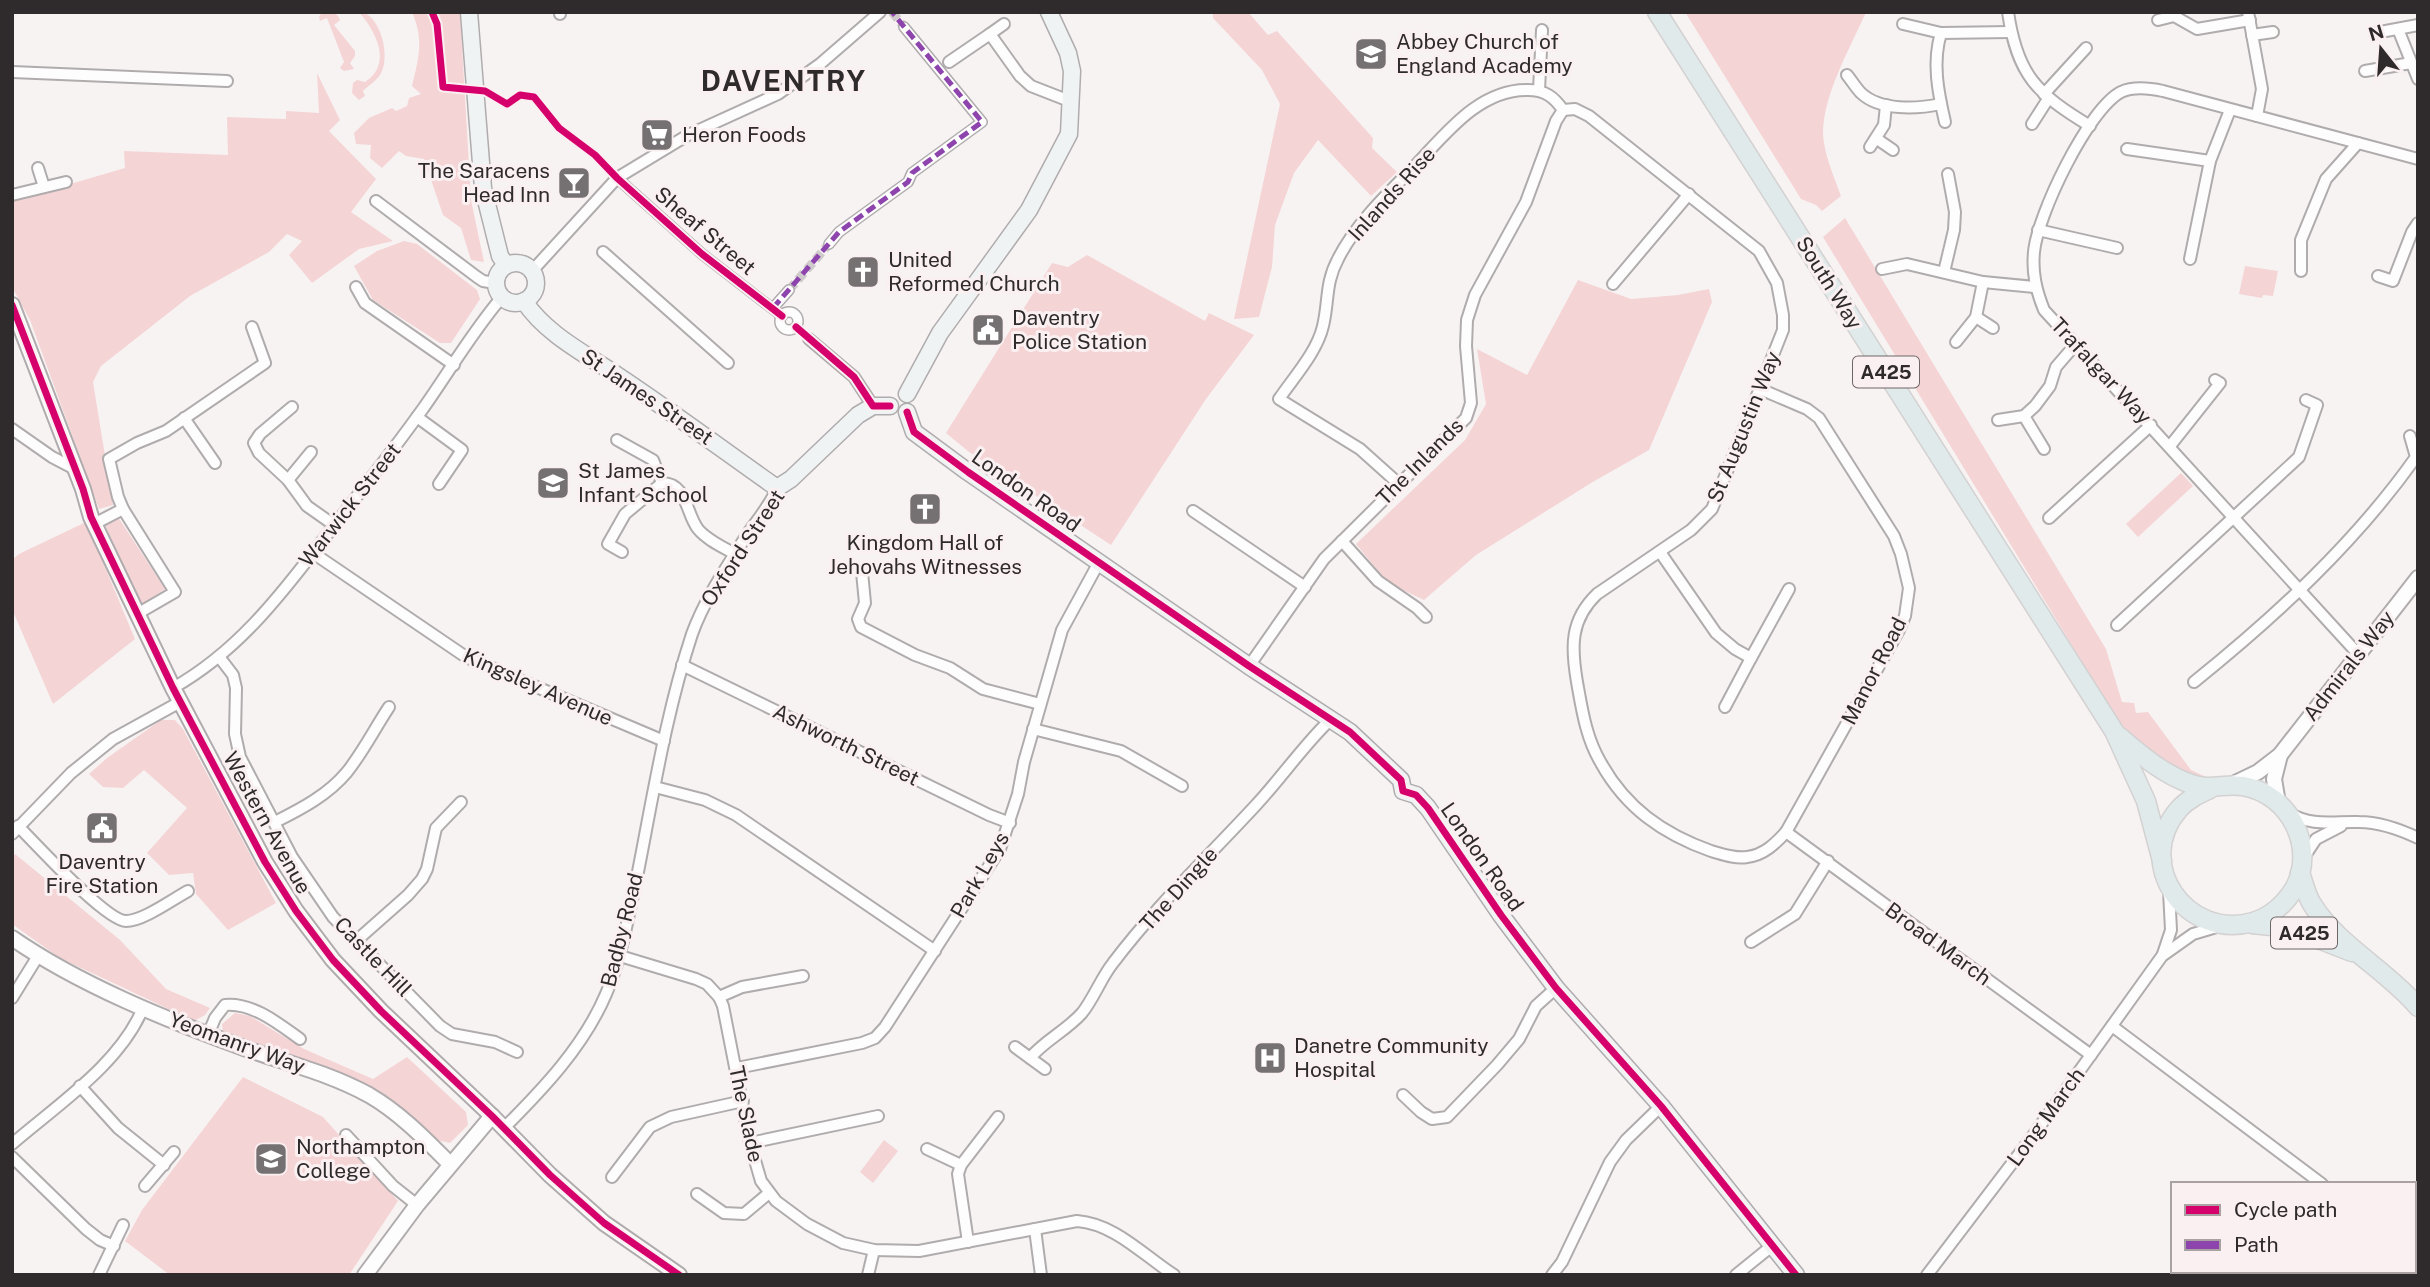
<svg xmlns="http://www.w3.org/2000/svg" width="2430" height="1287" font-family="'Public Sans',sans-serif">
<rect width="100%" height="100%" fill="#f8f3f3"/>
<g fill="#f5d4d5">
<path d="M322,12C330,12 337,11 340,20L334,25L355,51V56L350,63L354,69L344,71L340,68L344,62L327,18L320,21L319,17Z"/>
<path d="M359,12C380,12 392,58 380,75C376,81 368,86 363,91L365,96L359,100L352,93L353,83L357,80L365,82C393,64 376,32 359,12Z"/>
<path d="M412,12H460L471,200L484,262L471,260L461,228L443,215L424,159L406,156L399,151L382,168L370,158L371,145L356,144L354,133L369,118L392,108L396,111L407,106L409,98L421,94L412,86C419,57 424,40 412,12Z"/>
<polygon points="1213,12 1248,12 1268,35 1277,31 1373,138 1372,148 1397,172 1371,196 1318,140 1294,173 1275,225 1272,267 1259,317 1234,319 1280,104 1262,70 1213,18"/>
<path d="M1685,12H1866C1850,49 1823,94 1823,134C1824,154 1834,177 1841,196L1822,211L1816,205L1801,199Z"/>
<polygon points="317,73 340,120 329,131 376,179 351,212 393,241 359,249 312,283 289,255 302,241 287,234 269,252 190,296 101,366 93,382 113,505 99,509 30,320 12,287 12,201 125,168 124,151 228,155 227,117 286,119 286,111 319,113"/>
<path d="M1845,218L2106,649L2122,702L2134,703L2136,713L2148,712L2191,770L2215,781C2206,780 2192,781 2183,777C2131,752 2103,701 2076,652L1823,237Z"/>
<polygon points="404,241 417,244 477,290 480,299 451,343 440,343 373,300 354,266 377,251"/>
<polygon points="1087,255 1205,321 1209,313 1254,335 1206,399 1111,545 969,452 946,433 1052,263 1068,267"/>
<polygon points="2245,266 2278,271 2273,296 2263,295 2262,298 2239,294"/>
<polygon points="1578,280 1631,299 1678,295 1709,289 1712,302 1649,450 1591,483 1476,555 1424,600 1388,583 1356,544 1465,440 1486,404 1477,349 1527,375"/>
<polygon points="2181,473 2193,486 2138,537 2126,524"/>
<polygon points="118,517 165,589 140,606 105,524"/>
<polygon points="86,522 135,639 53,704 12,609 12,560 19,554"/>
<polygon points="161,720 175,720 183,729 276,903 228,930 196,894 193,873 169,875 147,853 187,808 144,770 123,788 103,787 89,774 107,758"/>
<polygon points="15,854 120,940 166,989 210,1008 205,1015 194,1021 60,958 12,924 12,858"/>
<polygon points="235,1013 250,1016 304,1049 373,1079 407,1057 466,1112 468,1125 450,1143 436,1140 411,1115 368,1088 333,1071 223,1034 222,1024"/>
<polygon points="243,1077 323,1117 398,1201 349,1275 170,1275 125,1241 142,1210"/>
<polygon points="884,1140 898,1151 873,1183 860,1172"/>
</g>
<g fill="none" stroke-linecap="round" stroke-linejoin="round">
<g stroke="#d0cbcb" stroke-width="9" stroke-dasharray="9 4.5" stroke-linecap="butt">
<polyline points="892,12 904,27"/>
<polyline points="789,290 829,244"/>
</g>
<defs>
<g id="pedestrian">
<polyline points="617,178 702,254 782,316"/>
<polyline points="829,244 839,232 908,182 912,173 982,122 904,27"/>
<polyline points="773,308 789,290"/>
<circle cx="789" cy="321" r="9"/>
</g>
<g id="minor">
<polyline points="560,12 560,14"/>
<path d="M2008,12C2017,75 2037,94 2090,126"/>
<polyline points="2248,12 2262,89 2257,116"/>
<polyline points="2158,20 2174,16 2197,29 2250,20"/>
<polyline points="1903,24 1941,33"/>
<polyline points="2398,29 2418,79"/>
<polyline points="2375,33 2418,25"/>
<polyline points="990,34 1004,24"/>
<polyline points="2252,35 2273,32"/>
<polyline points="949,62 990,34 1020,76 1031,86 1072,102"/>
<polyline points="2365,71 2411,63"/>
<polyline points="12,72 227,81"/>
<path d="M1847,75C1852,81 1856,88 1861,93C1880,111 1917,109 1941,104"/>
<polyline points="1539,90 1542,30"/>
<polyline points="2044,94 2086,48"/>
<path d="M1563,110L1575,109L1589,116L1759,251L1777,283L1783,315V330L1712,509L1691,530L1597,594C1570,620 1571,647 1577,682C1582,710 1586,738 1601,763C1626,808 1663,834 1711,851C1722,854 1735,859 1747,857C1764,855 1775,844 1786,832L1899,630L1905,616L1909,588L1901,554L1894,536L1819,418L1807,409L1760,389"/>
<path d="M1945,122C1938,92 1932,62 1941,33L2011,32"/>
<polyline points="2032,124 2048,99"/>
<polyline points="1877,139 1893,150"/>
<polyline points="1870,147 1884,125 1886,105"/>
<polyline points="2127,149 2210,161"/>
<polyline points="38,168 44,187"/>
<polyline points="12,195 66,182"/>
<polyline points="376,201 477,277 483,281 495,283"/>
<polyline points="2038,230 2117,248"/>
<polyline points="603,252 728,363"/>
<polyline points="2190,259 2210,161 2230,110"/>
<polyline points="1882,269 1907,264 1983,282 2035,287"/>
<polyline points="532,271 617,178 688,135 778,94 820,64 880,12"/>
<polyline points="2301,271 2301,240 2326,179 2358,143"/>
<polyline points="1944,272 1954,230 1955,212 1948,174"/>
<polyline points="2378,276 2393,281 2412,232 2418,223"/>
<polyline points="1613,284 1689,194"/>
<polyline points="356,287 365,303 454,365"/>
<polyline points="1976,317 1993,328"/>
<polyline points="809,339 854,377 873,406"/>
<polyline points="1956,342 1976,317 1983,282"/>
<polyline points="292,407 260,434 254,443 259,453 288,480 307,506 334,525"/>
<polyline points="2024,416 2044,449"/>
<polyline points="417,417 462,450 439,484"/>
<polyline points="184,418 215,463"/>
<polyline points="1998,420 2024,416 2035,406 2050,386 2056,367 2075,345"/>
<polyline points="12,429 52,457 75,469"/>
<polyline points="617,440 653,460 662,483"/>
<polyline points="2170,446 2220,383 2215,380"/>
<polyline points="288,480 311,452"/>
<path d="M1399,484L1360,449L1279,399C1294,377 1317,352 1323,326C1329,301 1325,283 1338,259C1355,225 1386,195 1413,168C1444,136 1478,89 1528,90C1545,90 1554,97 1563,110"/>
<polyline points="123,509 175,592 137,614"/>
<polyline points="1193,511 1305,587"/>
<polyline points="2049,518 2151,425"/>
<polyline points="94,524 123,509 118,497 109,459 137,443 166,431 265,363 252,327"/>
<polyline points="1342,541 1378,581 1417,608 1426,617"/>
<path d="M622,552L608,544L625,514L662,483C687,483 686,514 698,529C707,540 723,547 735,554"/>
<polyline points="1660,552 1716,633 1735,649 1751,658 1789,589"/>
<polyline points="313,553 466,657 664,741"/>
<polyline points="862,572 865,603 858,619 861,627 915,655 950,668 983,689 1040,704"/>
<polyline points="2117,625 2299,457 2317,405 2306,400"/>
<path d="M2359,655L2044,310C2036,290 2032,273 2034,252C2037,216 2088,109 2121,92C2134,86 2149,88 2163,91L2418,159"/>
<polyline points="220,658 233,675 236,688 235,734 240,757 292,857 333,917 440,1026 452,1034 495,1042 517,1052"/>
<polyline points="682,665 989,815 1010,823"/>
<polyline points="1249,666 1324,559 1466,418 1471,403 1466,346 1467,320 1475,295 1526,202 1556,121 1563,110"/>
<path d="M2194,682C2276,616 2355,543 2416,457L2410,436"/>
<path d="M173,688C235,653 277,600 319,545C354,500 389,456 422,410C449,372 472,332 502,297"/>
<polyline points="1725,707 1751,658"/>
<polyline points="1033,729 1121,751 1182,786"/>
<polyline points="655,787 705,800 736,815 935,951"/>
<path d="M2289,813C2312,827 2334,821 2359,822C2380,822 2399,829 2418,838"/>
<path d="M275,822C301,809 328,795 347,772C363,752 375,728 389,707"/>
<path d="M18,826C35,843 106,921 126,921C143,921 173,899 188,891"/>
<polyline points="1786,832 2091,1055"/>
<polyline points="12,834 71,773 113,739 180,702"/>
<polyline points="2304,857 2316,839 2341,826"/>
<polyline points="356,941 408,895 422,879 427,869 436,828 461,802"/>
<polyline points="1751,942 1795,914 1828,861"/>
<polyline points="2163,954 2171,930 2169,891"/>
<path d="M620,956L696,979L707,984L719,997L723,1006L750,1143L761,1181L776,1201L807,1224L843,1243L874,1250L919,1251L1077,1221C1115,1224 1143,1255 1174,1275"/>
<polyline points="719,997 742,987 803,976"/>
<polyline points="12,998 38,956"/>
<polyline points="2112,1026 2322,1184"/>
<path d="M208,1035L215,1018L225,1005C252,1002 279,1024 300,1039"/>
<polyline points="1015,1047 1045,1069"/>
<path d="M1030,1058C1045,1040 1066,1031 1082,1013C1094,998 1101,978 1113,963C1156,906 1208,857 1256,805C1281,778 1301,749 1326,724L1328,719"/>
<polyline points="737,1068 862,1043 875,1038 885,1027 1000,849 1018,794 1024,762 1062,630 1098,564"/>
<polyline points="80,1086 118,1128 164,1165"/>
<polyline points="1403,1095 1421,1112 1432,1119 1447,1117 1497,1065 1519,1039 1536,1006 1556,988"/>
<path d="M504,1128C543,1089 584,1046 606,994C622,957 628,916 637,877C653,796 666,713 692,634C704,601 724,571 743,541C754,523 769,508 777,488"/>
<polyline points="346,1135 393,1186 417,1205"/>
<polyline points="750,1143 878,1116"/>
<path d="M12,1144C57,1105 120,1064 143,1008"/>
<polyline points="927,1149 961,1165"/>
<polyline points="12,1157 86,1229 100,1240 114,1246"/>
<polyline points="612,1177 650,1127 671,1117 743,1101"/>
<polyline points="145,1186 174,1152"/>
<polyline points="697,1194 724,1213 744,1214 769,1193"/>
<polyline points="1035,1229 1041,1275"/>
<polyline points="968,1242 958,1174 961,1165 998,1117"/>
<polyline points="99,1275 123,1225"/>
<polyline points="868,1275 874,1250"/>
<polyline points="1552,1275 1562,1262 1610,1162 1626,1140 1661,1106"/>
<polyline points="1736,1275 1773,1245"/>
<polyline points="1927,1275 2032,1137 2162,956 2193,934 2220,926"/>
</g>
<g id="tertiary">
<polyline points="12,305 83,489 91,517 173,688 265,862 296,911 333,960 381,1011 492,1116 550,1175 604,1223 679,1275"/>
<polyline points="2231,785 2258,772 2280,755 2418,578"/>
<polyline points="2278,803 2274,779 2280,755"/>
<path d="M12,938C80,985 167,1020 244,1048C286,1063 329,1073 369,1095C400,1113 425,1139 450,1164"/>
<polyline points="365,1275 417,1205 492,1116"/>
</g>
<g id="secondary">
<polyline points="469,12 483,188 500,256 506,265"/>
<circle cx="516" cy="283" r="20"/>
<path d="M524,301C547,336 590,356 624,380C676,415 726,452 777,488L791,479L858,415L873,406H890"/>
<polyline points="907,394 940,333 1029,210 1069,134 1072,71 1068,53 1049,12"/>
<polyline points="907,412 914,432 968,472 1249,666 1350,732 1401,780 1403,791 1416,795 1428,808 1501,915 1556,988 1661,1106 1796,1275"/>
</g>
<g id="primary">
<polyline points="1657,12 2114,731 2146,801 2162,861"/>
<path d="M2120,737C2142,756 2163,774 2191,784C2212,791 2223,783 2243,786C2290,794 2317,848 2294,889C2285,904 2270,917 2253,922C2186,941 2132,863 2179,809C2188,799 2199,794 2210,789"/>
<path d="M2300,873C2304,883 2306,895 2312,904C2336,944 2388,971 2418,1007"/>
<polyline points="2252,924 2290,928 2352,952"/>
</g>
</defs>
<use href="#pedestrian" stroke="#b0acad" stroke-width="12"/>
<use href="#minor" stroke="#b0acad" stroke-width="14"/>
<use href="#tertiary" stroke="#b0acad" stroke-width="18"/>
<use href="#secondary" stroke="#b0acad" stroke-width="19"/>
<use href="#primary" stroke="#d3d1d1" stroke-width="21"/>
<use href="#pedestrian" stroke="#fefdfd" stroke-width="9"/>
<use href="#minor" stroke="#fefdfd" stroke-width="10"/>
<use href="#tertiary" stroke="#fefdfd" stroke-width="14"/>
<use href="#secondary" stroke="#eff3f4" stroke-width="16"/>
<use href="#primary" stroke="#e1eaeb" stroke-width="18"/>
<polyline stroke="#8e44ad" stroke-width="5" stroke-dasharray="10 5" stroke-linecap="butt" points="773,308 839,232 908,182 912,173 982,122 892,12"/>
<defs>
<g id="cycleway">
<polyline points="432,12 437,24 443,87 485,91 507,104 520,95 534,97 559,128 595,155 617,178 702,254 782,316"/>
<polyline points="12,305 83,489 91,517 173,688 265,862 296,911 333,960 381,1011 492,1116 550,1175 604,1223 679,1275"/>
<polyline points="796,327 854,377 873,406 890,406"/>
<polyline points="907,412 914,432 968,472 1249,666 1350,732 1401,780 1403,791 1416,795 1428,808 1501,915 1556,988 1661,1106 1796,1275"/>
</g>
</defs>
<use href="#cycleway" stroke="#fbf0f1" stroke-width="11"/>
<use href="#cycleway" stroke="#d6006c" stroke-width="7"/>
</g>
<defs>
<symbol id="school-square" viewBox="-11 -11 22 22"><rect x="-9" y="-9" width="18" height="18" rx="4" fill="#757172" stroke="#fbf0f1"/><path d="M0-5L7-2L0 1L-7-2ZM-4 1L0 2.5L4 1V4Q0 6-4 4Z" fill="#fff"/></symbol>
<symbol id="supermarket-square" viewBox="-11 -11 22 22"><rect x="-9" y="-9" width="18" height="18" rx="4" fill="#757172" stroke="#fbf0f1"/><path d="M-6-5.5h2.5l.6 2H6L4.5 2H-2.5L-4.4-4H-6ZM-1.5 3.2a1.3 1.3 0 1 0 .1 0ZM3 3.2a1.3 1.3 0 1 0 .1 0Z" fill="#fff"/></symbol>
<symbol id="bar-square" viewBox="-11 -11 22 22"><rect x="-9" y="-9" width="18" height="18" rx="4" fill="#757172" stroke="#fbf0f1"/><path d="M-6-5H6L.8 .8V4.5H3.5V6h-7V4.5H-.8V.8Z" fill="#fff"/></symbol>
<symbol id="church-square" viewBox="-11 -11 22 22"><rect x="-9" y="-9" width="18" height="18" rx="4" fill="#757172" stroke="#fbf0f1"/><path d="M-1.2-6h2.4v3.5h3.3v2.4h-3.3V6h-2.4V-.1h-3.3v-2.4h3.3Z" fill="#fff"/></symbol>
<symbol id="civic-square" viewBox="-11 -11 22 22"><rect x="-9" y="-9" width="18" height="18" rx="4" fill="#757172" stroke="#fbf0f1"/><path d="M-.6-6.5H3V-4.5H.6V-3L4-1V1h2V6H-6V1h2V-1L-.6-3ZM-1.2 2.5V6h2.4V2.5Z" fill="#fff"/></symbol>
<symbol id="hospital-square" viewBox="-11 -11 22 22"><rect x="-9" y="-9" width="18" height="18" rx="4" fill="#757172" stroke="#fbf0f1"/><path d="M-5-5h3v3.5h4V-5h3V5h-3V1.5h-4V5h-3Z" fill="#fff"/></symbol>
<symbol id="university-square" viewBox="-11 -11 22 22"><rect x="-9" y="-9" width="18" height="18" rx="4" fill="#757172" stroke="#fbf0f1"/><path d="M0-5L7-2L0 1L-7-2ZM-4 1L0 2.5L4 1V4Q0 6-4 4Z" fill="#fff"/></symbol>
</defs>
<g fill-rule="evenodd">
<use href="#school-square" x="1352" y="35" width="38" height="38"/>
<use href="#supermarket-square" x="638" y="116" width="38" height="38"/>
<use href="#bar-square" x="555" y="164" width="38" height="38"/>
<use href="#church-square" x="844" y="253" width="38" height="38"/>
<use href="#civic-square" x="969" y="311" width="38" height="38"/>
<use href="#school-square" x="534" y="464" width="38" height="38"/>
<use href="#church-square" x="906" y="490" width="38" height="38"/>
<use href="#civic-square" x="83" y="809" width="38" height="38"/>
<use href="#hospital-square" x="1251" y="1039" width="38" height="38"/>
<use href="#university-square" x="252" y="1140" width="38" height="38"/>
</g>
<g text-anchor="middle" stroke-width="6" stroke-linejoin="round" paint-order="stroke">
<g fill="#fbf0f1" stroke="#6c6667" stroke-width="2">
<rect x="1853" y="356.5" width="66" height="31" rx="5"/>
<rect x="2271" y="917.5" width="66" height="31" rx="5"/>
</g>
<g font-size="19" font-weight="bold" fill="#2f2b2c">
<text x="1886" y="379">A425</text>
<text x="2304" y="940">A425</text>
</g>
<g font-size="21" fill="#2f2b2c" stroke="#fbf0f1" text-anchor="start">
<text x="1396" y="49">Abbey Church of<tspan x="1396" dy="24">England Academy</tspan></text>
<text x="682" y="142">Heron Foods</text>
<text x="550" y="178" text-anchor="end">The Saracens<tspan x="550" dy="24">Head Inn</tspan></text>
<text x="888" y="267">United<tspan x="888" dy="24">Reformed Church</tspan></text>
<text x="1012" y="325">Daventry<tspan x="1012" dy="24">Police Station</tspan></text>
<text x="578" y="478">St James<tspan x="578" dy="24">Infant School</tspan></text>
<text x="925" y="550" text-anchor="middle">Kingdom Hall of<tspan x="925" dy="24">Jehovahs Witnesses</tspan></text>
<text x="102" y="869" text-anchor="middle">Daventry<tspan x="102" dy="24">Fire Station</tspan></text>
<text x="1294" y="1053">Danetre Community<tspan x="1294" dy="24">Hospital</tspan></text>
<text x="296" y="1154">Northampton<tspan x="296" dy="24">College</tspan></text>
</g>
<g font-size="21" fill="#2f2b2c" stroke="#fbf0f1">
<text transform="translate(1392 194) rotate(-48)" y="7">Inlands Rise</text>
<text transform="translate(705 231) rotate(40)" y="7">Sheaf Street</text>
<text transform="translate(1829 283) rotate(58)" y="7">South Way</text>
<text transform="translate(2101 371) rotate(47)" y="7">Trafalgar Way</text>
<text transform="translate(647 397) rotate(34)" y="7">St James Street</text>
<text transform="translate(1744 427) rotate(-68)" y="7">St Augustin Way</text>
<text transform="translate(1420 462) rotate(-45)" y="7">The Inlands</text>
<text transform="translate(1026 491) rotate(35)" y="7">London Road</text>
<text transform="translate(350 505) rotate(-52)" y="7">Warwick Street</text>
<text transform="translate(743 548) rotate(-57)" y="7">Oxford Street</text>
<text transform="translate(2349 666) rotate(-52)" y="7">Admirals Way</text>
<text transform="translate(1874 671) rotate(-63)" y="7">Manor Road</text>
<text transform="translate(538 687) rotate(24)" y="7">Kingsley Avenue</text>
<text transform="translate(846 745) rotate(26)" y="7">Ashworth Street</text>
<text transform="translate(267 823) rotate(61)" y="7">Western Avenue</text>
<text transform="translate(1482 857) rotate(55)" y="7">London Road</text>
<text transform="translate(980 875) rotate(-60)" y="7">Park Leys</text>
<text transform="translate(1179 889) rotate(-48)" y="7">The Dingle</text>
<text transform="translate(622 930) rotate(-76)" y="7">Badby Road</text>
<text transform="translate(1938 944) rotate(36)" y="7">Broad March</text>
<text transform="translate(373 957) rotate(46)" y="7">Castle Hill</text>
<text transform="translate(237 1043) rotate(20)" y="7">Yeomanry Way</text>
<text transform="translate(746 1114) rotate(78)" y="7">The Slade</text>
<text transform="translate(2046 1117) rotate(-54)" y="7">Long March</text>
</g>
<g font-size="28" font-weight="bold" letter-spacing="2" fill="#2f2b2c" stroke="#fbf0f1">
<text x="784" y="91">DAVENTRY</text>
</g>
</g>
<rect width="2430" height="1287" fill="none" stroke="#2f2b2c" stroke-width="28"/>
<rect x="2171" y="1182" width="245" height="91" fill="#fbf0f1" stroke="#a9a1a2" stroke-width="2"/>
<rect x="2185" y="1205" width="35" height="10" fill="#d6006c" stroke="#a9a1a2" stroke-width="2"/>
<text x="2234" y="1217" font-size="21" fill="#2f2b2c">Cycle path</text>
<rect x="2185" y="1240" width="35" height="10" fill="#8e44ad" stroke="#a9a1a2" stroke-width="2"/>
<text x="2234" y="1252" font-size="21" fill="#2f2b2c">Path</text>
<g transform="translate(2381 49) rotate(343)" stroke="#fbf0f1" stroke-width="5" paint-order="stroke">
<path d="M0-5L12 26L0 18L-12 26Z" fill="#2f2b2c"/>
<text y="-10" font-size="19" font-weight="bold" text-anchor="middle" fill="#2f2b2c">N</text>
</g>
</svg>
